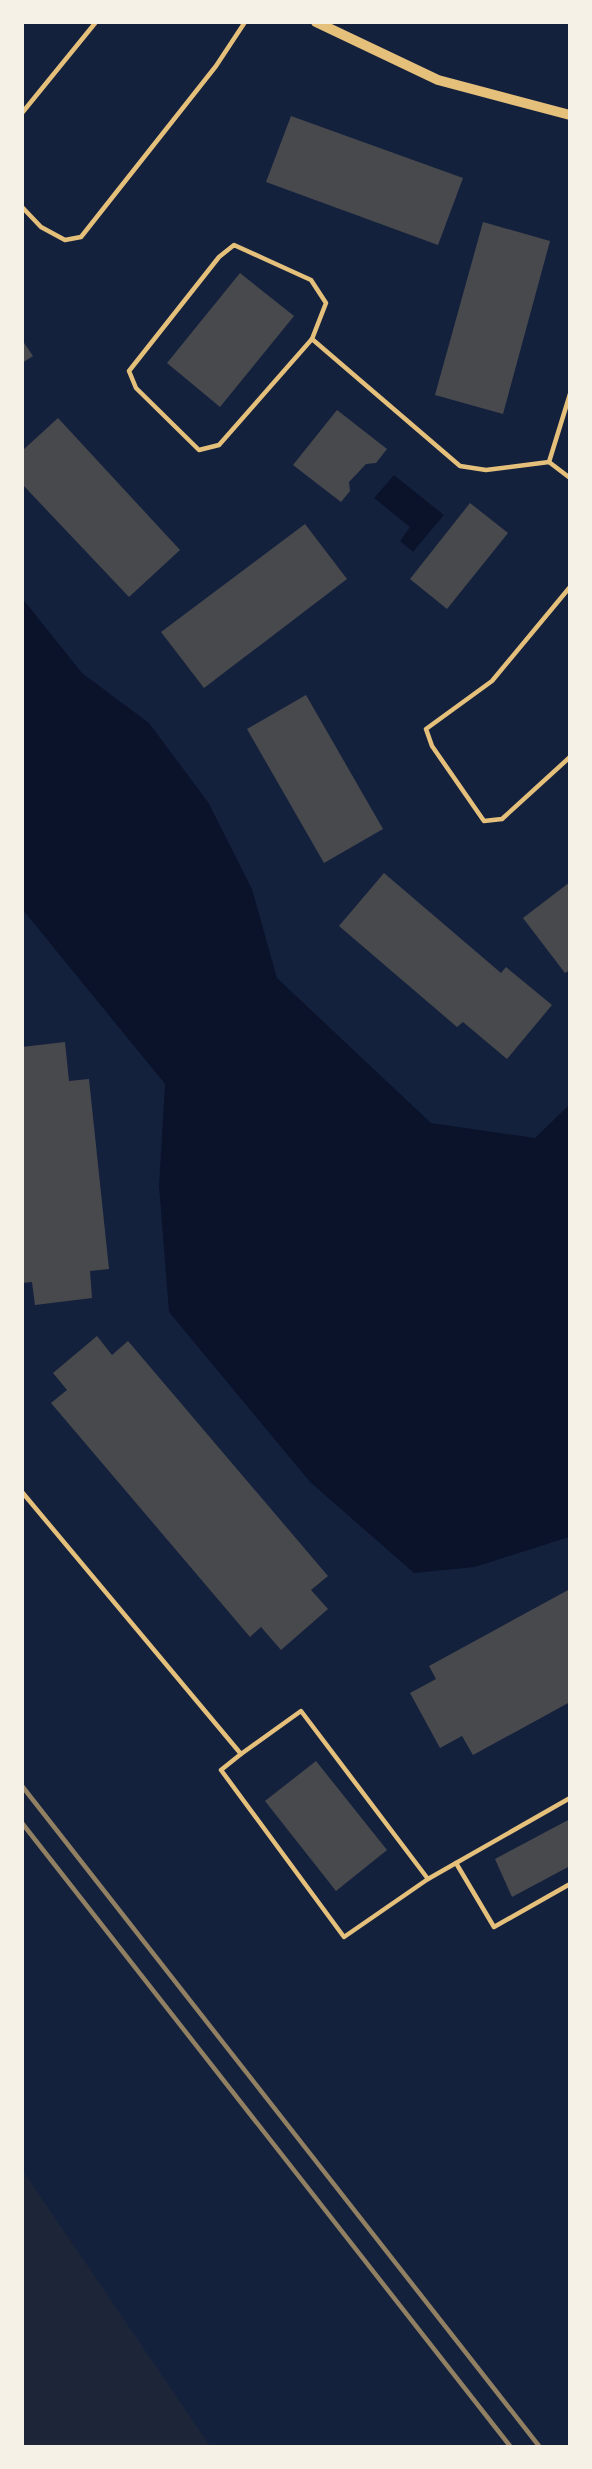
<svg xmlns="http://www.w3.org/2000/svg" width="592" height="2469" font-family="Lato,sans-serif">
<rect width="100%" height="100%" fill="#14213d"/>
<polygon fill="#1d2539" points="22,2171 23,2171 210,2446 23,2446"/>
<g fill="#0b132b">
<polygon points="394,475 444,515 413,552 400,541 410,527 374,498"/>
<polygon points="22,598 82,673 149,723 208,802 252,889 277,978 431,1123 535,1138 569,1105 569,1537 475,1567 414,1573 310,1482 169,1312 159,1186 165,1084 23,910"/>
</g>
<g fill="#48494c">
<polygon points="291,116 463,178 438,245 266,182"/>
<polygon points="483,222 550,241 503,414 435,395"/>
<polygon points="240,273 294,316 220,407 167,363"/>
<polygon points="22,340 33,356 22,363"/>
<polygon points="337,410 387,449 376,463 366,464 349,482 350,491 341,502 293,465"/>
<polygon points="58,418 180,550 129,597 22,484 22,451"/>
<polygon points="470,503 508,533 447,609 410,579"/>
<polygon points="305,524 347,579 204,688 161,632"/>
<polygon points="306,695 383,829 324,863 247,729"/>
<polygon points="384,873 501,973 506,967 552,1005 507,1059 463,1022 457,1027 339,926"/>
<polygon points="570,882 570,970 565,973 523,918"/>
<polygon points="65,1042 69,1081 89,1079 109,1269 90,1271 92,1298 35,1305 32,1282 22,1283 22,1047"/>
<polygon points="97,1336 112,1355 128,1341 328,1576 311,1590 328,1609 281,1650 261,1627 250,1637 51,1403 67,1390 53,1373"/>
<polygon points="570,1589 570,1702 473,1755 462,1736 440,1748 410,1693 436,1679 429,1666"/>
<polygon points="316,1761 387,1850 336,1891 265,1801"/>
<polygon points="570,1819 570,1866 512,1897 495,1859"/>
</g>
<g fill="none" stroke-linecap="round" stroke-linejoin="round">
<g stroke="#e5c07b" stroke-width="4.5">
<polyline points="22,113 96,22"/>
<polyline points="22,207 41,227 65,240 81,237 216,66 245,22"/>
<polygon points="234,245 311,280 326,303 312,339 219,445 199,450 136,388 129,371 219,257"/>
<polyline points="312,339 460,466 486,470 549,462 570,394"/>
<polyline points="549,462 570,478"/>
<polyline points="570,587 492,681 426,729 432,746 484,821 502,819 570,757"/>
<polyline points="22,1492 241,1754 301,1711 428,1879 570,1798"/>
<polyline points="241,1754 221,1770 344,1937 428,1879"/>
<polyline points="456,1863 494,1927 570,1884"/>
</g>
<polyline stroke="#e5c07b" stroke-width="10" points="316,22 438,80 570,115"/>
<g stroke="#918062" stroke-width="4.5">
<polyline points="22,1786 539,2446"/>
<polyline points="22,1823 510,2446"/>
</g>
</g>
<rect width="592" height="2469" fill="none" stroke="#f6f1e7" stroke-width="48"/>
</svg>
